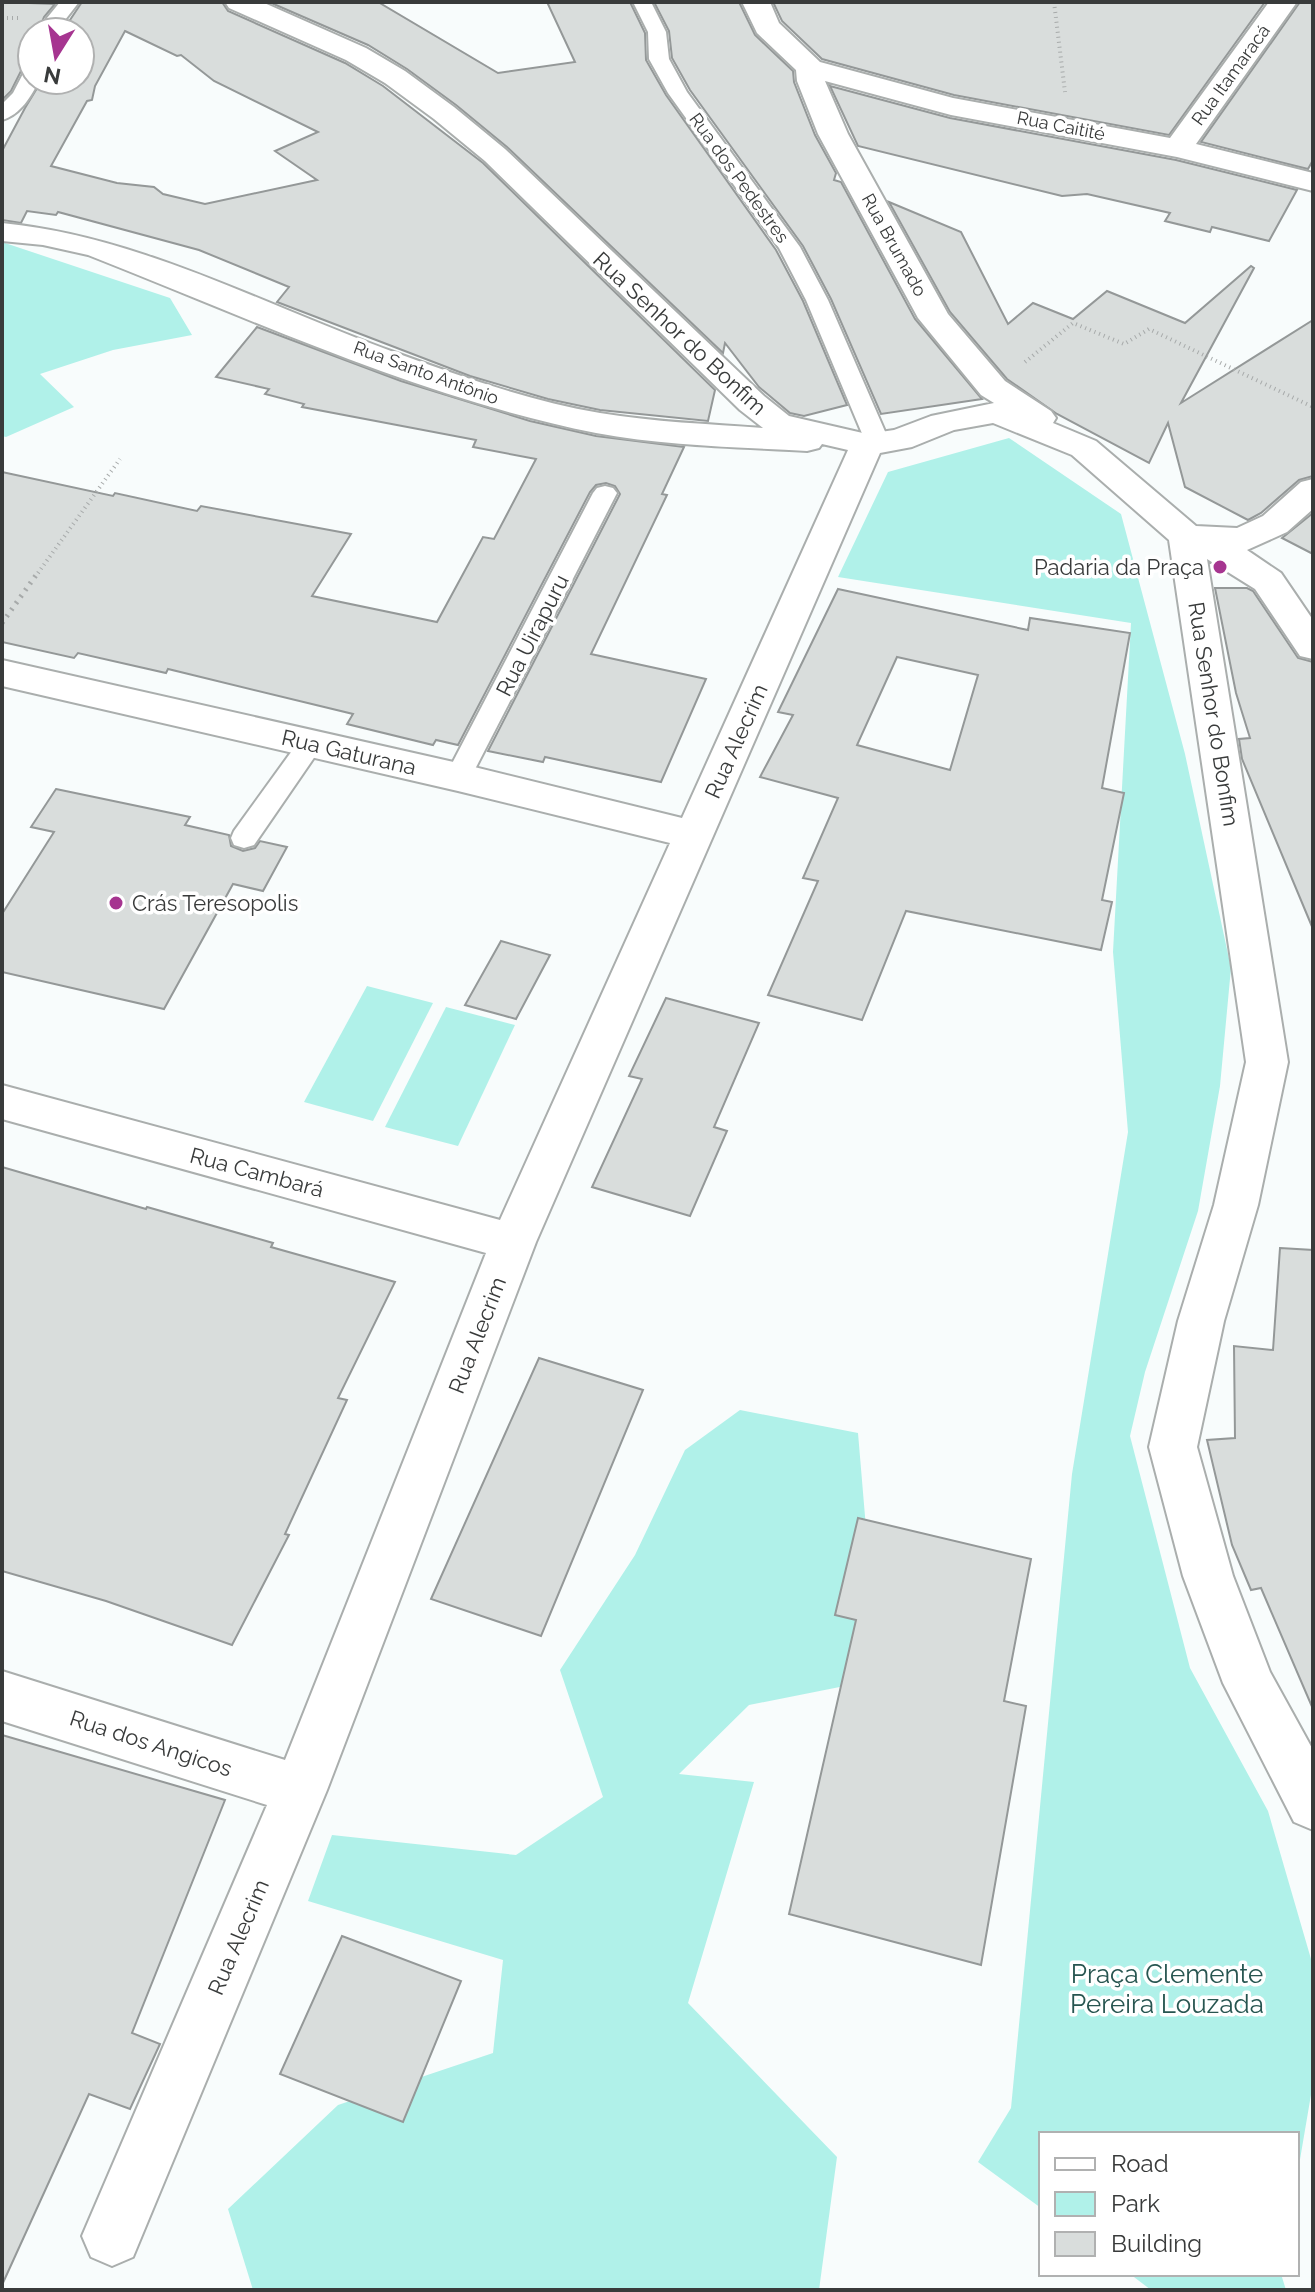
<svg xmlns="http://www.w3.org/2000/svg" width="1315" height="2292" font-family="Raleway,sans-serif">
<rect width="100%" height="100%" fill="#f8fcfc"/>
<g fill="#b0f1e9">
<polygon points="2,242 170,298 192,335 113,350 40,374 74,407 6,437 2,436"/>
<polygon points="1009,438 1121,514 1185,754 1231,968 1220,1086 1198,1211 1145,1372 1130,1436 1190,1668 1268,1811 1311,1959 1313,2083 1297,2177 1297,2134 1041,2134 1041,2208 978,2162 1011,2108 1072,1474 1128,1132 1113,952 1131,623 838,577 888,472"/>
<polygon points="367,986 433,1003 373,1121 304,1102"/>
<polygon points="446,1007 515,1025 458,1146 385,1127"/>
<polygon points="740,1410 858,1433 866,1528 955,1664 749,1705 679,1774 754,1782 688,2003 837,2157 819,2290 253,2290 228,2209 338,2105 493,2053 503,1960 308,1901 332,1835 516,1855 603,1797 560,1670 635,1555 685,1450"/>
<polygon points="1130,2274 1281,2274 1286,2290 1151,2290"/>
</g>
<g fill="#d9dddc" stroke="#949898" stroke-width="2" fill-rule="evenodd">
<polygon points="2,2 55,4 44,17 38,32 32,32 32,65 22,69 11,91 2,100"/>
<path d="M82,2H222L228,11L345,63L383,86L483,163L715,390L708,421L600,410L548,399L470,376L277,302L289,287L199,250L58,212L56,215L27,211L21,223L2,220V151L25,108L42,80H80V32H62ZM125,31L177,56L181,55L214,81L318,132L275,151L317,180L205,204L163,194L154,187L117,183L51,166L87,101L92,100L95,86Z"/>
<polygon points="269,2 378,2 498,73 575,62 547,2 630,2 645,33 646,60 666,95 776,250 803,301 847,405 804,416 790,413 759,387 725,343 723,353 507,147 456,105 407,69 368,45"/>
<polygon points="654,2 739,2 755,35 793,71 794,82 815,135 836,173 834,180 841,182 915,319 982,399 881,414 831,299 803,246 690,90 672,58 669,31"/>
<polygon points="773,2 1265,2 1169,135 954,95 822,59 782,21"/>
<polygon points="1300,2 1313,2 1313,160 1308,169 1201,142"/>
<polygon points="830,86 950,118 1176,160 1297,190 1269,241 1212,227 1210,232 1165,221 1170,213 1087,194 1062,196 858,146"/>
<polygon points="889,202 961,232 1008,324 1033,303 1073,319 1107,291 1185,323 1251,266 1254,268 1181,403 1313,320 1313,476 1299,480 1261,513 1248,520 1185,487 1168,423 1149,463 1057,414 1007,379 950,312"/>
<polygon points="257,327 401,381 530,421 596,436 684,447 662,494 667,495 591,654 706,679 661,782 545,757 543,762 488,751 620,494 615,486 606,483 596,485 590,492 458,745 436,740 433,745 347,724 353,714 168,669 166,673 78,653 74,658 2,642 2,472 113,496 115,493 197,511 201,506 351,534 312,596 437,622 483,537 494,539 536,459 473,447 476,440 302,407 304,404 265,394 269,389 216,377"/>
<polygon points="1313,513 1313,554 1282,538"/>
<polygon points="1215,588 1247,588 1253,591 1298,658 1313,662 1313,929 1242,759 1239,739 1250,738 1236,693"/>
<path d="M838,589L1028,630L1030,618L1130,633L1102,788L1124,793L1102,900L1112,902L1101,950L906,911L862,1020L768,995L818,881L803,878L838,798L760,777L793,715L778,712ZM897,657L978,675L950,770L857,745Z"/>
<polygon points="56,789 190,817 185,825 229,835 231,846 243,851 255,848 260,841 287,847 263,891 233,884 164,1009 2,972 2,914 54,832 31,827"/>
<polygon points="501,941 550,955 516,1019 465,1005"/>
<polygon points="666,998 759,1023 714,1127 727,1131 690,1216 592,1187 642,1079 629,1076"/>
<polygon points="2,1167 146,1209 147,1207 273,1243 271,1247 395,1282 338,1398 347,1400 285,1534 289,1535 232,1645 106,1601 2,1571"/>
<polygon points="1280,1248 1313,1250 1313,1709 1261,1588 1251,1590 1232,1545 1207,1440 1235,1438 1234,1346 1273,1350"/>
<polygon points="539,1358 643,1390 541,1636 431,1599"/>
<polygon points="858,1518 1031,1559 1004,1701 1026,1706 981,1965 789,1914 856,1620 835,1615"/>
<polygon points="2,1735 225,1800 132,2033 160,2044 130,2109 89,2094 2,2285"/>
<polygon points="342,1936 461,1981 403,2122 280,2074"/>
</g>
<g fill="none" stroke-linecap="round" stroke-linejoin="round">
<defs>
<g id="lane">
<polygon points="60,2 79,2 65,20 59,32 41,32 47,18"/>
<polygon points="633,2 651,2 666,32 669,59 687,92 800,247 828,300 890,443 886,448 870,448 866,443 806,300 779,248 668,93 649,59 648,32"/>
<path d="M32,68V80H39C32,96 20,115 2,120V104L13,93L25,70Z"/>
<polygon points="605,486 613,488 617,493 471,777 467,784 458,786 449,784 445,777 593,493 597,488"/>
<polygon points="311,734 320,737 324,743 320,749 254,845 244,848 234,845 231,838 234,831 302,737"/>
</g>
<path id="street" d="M225,2H262L366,48L405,71L454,107L505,149L764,396L789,416L867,434L894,430L931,416L994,403L981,395L918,318L818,134L797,81L796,70L757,33L742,2H770L779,23L820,62L953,98L1170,138L1269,2H1297L1196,144L1313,173V191L1177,157L951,115L825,81L848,134L948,314L1005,381L1051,411L1056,418L1053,423L1096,441L1196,526L1237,528L1263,516L1301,482L1313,479V509L1287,532L1247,550L1281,573L1313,620V659L1300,656L1255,589L1207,559L1288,1062L1258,1205L1224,1321L1197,1447L1233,1576L1270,1672L1313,1750V1830L1294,1822L1223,1683L1183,1576L1149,1447L1178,1321L1214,1205L1246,1062L1169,540L1072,455L993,423L954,430L912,447L880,453L536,1242L327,1790L133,2257L112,2266L91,2257L82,2236L267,1805L2,1721V1671L285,1760L486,1253L2,1119V1085L500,1220L670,843L458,791L2,686V660L458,763L682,818L848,450L822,444L819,448L807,451C737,447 665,446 596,433C420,398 254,320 88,255L43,245L2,241V223C139,236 264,305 391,351C460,376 529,401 600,413C654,422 709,424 763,428L740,410L485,161L434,119L385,83L346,60L229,8Z"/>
</defs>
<use href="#lane" stroke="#aaaead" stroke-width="4"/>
<use href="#street" stroke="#aaaead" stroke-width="4"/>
<g stroke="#a7aaaa" stroke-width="4" stroke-dasharray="1 4" stroke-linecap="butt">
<polyline points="1054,2 1065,92"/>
<polyline points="2,18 19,18"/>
<polyline points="1025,362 1073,323 1124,344 1149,329 1313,407"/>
<polyline points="38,573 120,459"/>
</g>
<polyline stroke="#a7aaaa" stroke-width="5" stroke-dasharray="2 6" stroke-linecap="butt" points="2,623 39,571"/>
<use href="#lane" fill="#fff" fill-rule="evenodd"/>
<use href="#street" fill="#fff" fill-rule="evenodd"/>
</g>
<g fill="#a63590" stroke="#fff" stroke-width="3">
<circle cx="1220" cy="567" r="8"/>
<circle cx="116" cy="903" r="8"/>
</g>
<g text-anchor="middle" stroke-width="7" stroke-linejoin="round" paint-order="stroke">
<g font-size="18" fill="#393b3b" stroke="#fff">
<text transform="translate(1231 75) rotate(-54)" y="6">Rua Itamaracá</text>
<text transform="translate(1061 126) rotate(11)" y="6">Rua Caitité</text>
<text transform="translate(739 178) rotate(54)" y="6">Rua dos Pedestres</text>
<text transform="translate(894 245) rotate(61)" y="6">Rua Brumado</text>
<text transform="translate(426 373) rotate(20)" y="6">Rua Santo Antônio</text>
</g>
<g font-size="22" fill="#393b3b" stroke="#fff">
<text transform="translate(680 333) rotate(43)" y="8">Rua Senhor do Bonfim</text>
<text transform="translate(532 635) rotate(-63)" y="8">Rua Uirapuru</text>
<text transform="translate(1214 714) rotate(81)" y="8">Rua Senhor do Bonfim</text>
<text transform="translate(736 741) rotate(-66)" y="8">Rua Alecrim</text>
<text transform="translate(349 752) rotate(13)" y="8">Rua Gaturana</text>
<text transform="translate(257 1172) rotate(15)" y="8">Rua Cambará</text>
<text transform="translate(477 1335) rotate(-69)" y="8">Rua Alecrim</text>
<text transform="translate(151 1743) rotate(18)" y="8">Rua dos Angicos</text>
<text transform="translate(238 1937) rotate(-67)" y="8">Rua Alecrim</text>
</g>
<g font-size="22" fill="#393b3b" stroke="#fff" text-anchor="end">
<text x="1204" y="575">Padaria da Praça</text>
<text x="132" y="911" text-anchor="start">Crás Teresopolis</text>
</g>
<g font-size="26" fill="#275550" stroke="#fff">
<text x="1167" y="1983">Praça Clemente<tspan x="1167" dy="30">Pereira Louzada</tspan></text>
</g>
</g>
<rect width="1315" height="2292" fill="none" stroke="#393b3b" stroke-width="8"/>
<rect x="1039" y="2132" width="260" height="144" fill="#ffffff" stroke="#b0b1b1" stroke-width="2"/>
<rect x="1055" y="2158" width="40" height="12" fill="#ffffff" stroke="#b0b1b1" stroke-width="2"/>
<text x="1111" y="2172" font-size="24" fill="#393b3b">Road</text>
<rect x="1055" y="2192" width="40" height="24" fill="#b0f1e9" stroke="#b0b1b1" stroke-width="2"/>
<text x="1111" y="2212" font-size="24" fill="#393b3b">Park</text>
<rect x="1055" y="2232" width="40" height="24" fill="#d9dddc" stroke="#b0b1b1" stroke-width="2"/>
<text x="1111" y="2252" font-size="24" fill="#393b3b">Building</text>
<g transform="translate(56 56) rotate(191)"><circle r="38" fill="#ffffff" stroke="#b0b1b1" stroke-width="2"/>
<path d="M0-6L14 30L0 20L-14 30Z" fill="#a63590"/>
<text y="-12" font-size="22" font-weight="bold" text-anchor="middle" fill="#393b3b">N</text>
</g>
</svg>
